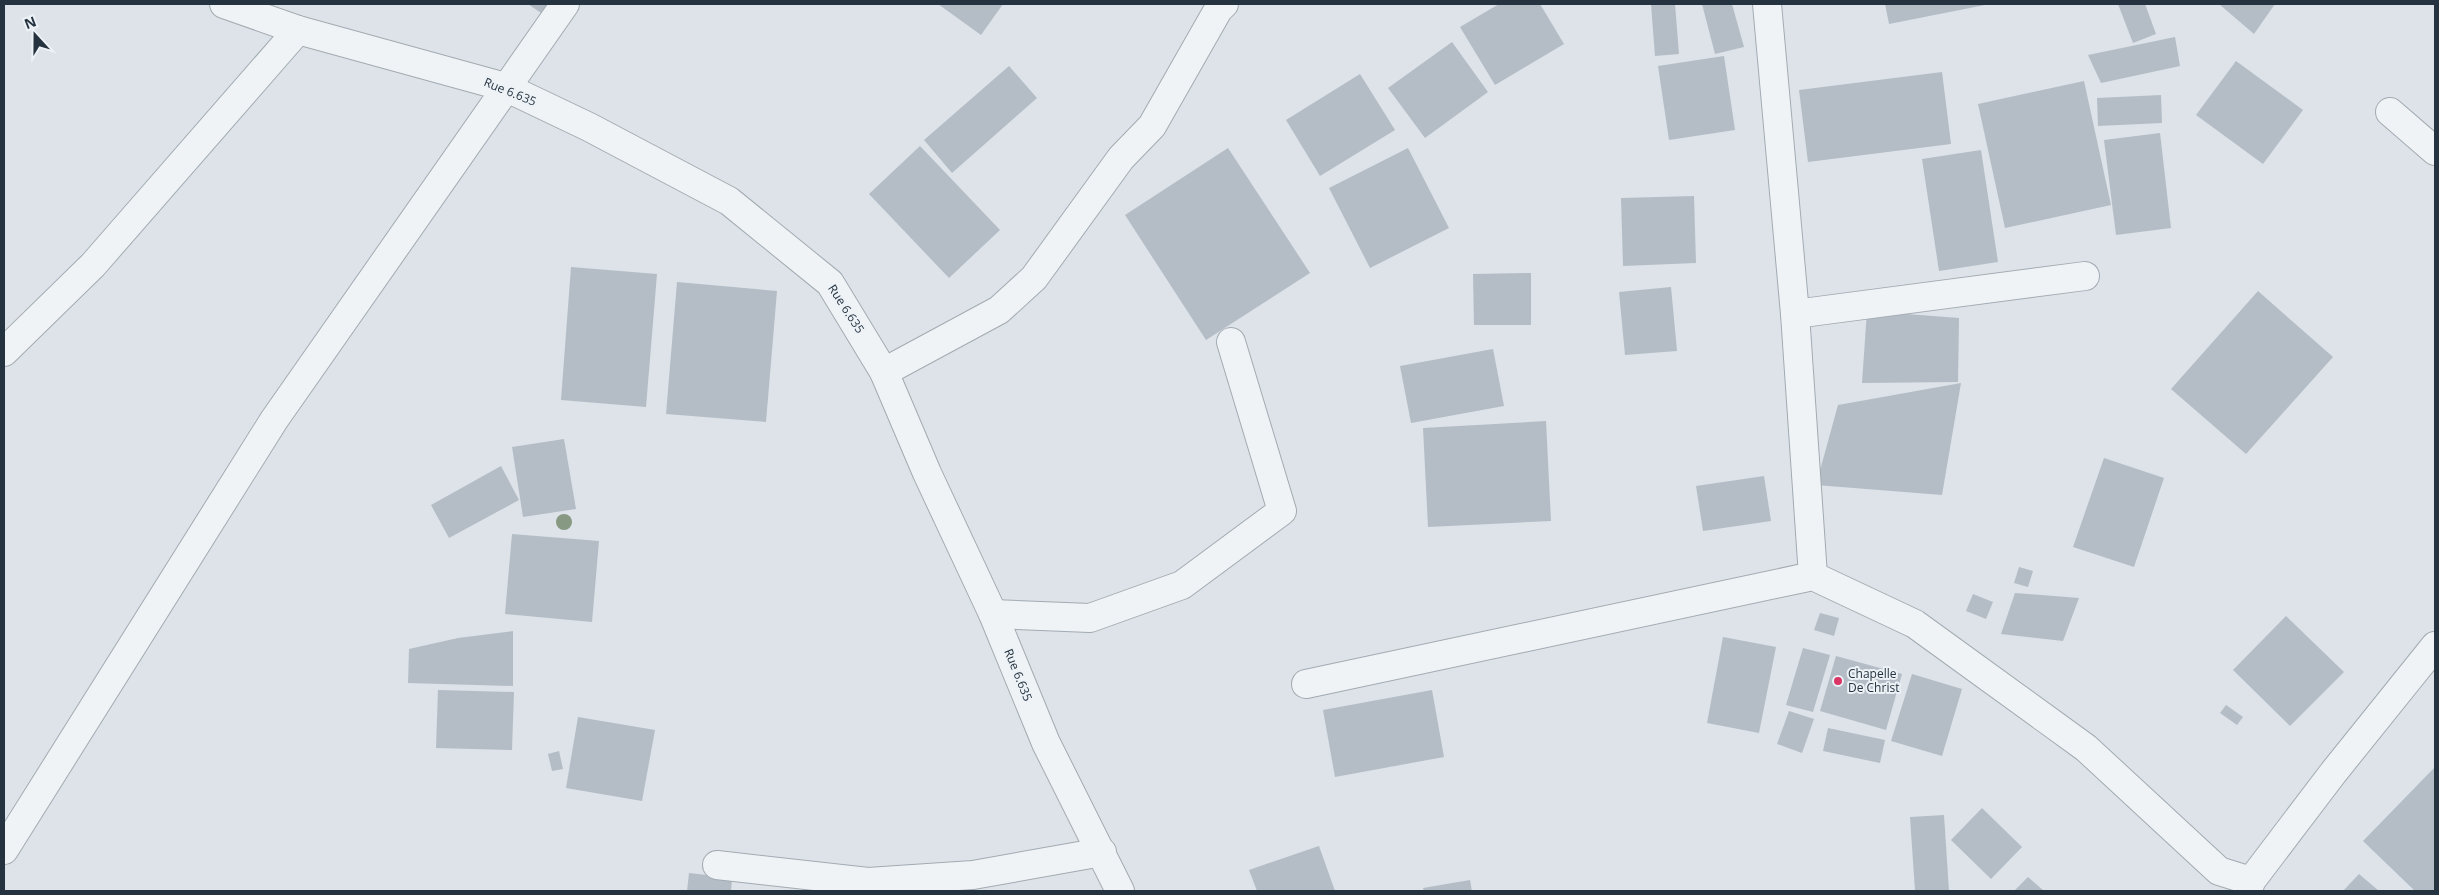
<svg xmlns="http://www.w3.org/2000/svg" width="2439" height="895" font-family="'Open Sans',sans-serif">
<rect width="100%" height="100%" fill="#dde3e8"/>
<g fill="#b4bdc6">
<polygon points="528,4 548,4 541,13"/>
<polygon points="938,4 1003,4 981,35"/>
<polygon points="1499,4 1540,4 1564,44 1495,85 1460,27"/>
<polygon points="1651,4 1675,4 1679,54 1655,56"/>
<polygon points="1702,4 1732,4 1744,47 1715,54"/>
<polygon points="1885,4 1985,4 1985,5 1889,24"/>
<polygon points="2118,4 2145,4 2156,34 2133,43"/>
<polygon points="2219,4 2275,4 2254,34"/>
<polygon points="2175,37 2180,66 2101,83 2088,55"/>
<polygon points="1452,42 1488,92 1425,138 1388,88"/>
<polygon points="1724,56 1735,130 1669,140 1658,66"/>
<polygon points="2236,61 2303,110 2263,164 2196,115"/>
<polygon points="1009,66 1037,98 952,173 924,140"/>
<polygon points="1942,72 1951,144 1808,162 1799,90"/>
<polygon points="1360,74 1395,130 1320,176 1286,120"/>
<polygon points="2084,81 2111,205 2005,228 1978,104"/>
<polygon points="2161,95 2162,123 2098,126 2097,98"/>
<polygon points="2160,133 2171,228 2116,235 2104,140"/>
<polygon points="920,146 1000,230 949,278 869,194"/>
<polygon points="1228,148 1310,273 1206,340 1125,215"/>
<polygon points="1408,148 1449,228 1370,268 1329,188"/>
<polygon points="1981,150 1998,262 1939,271 1922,159"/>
<polygon points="1694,196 1696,263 1623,266 1621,198"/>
<polygon points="571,267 657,274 646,407 561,400"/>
<polygon points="1531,273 1531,325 1474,325 1473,274"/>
<polygon points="677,282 777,291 766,422 666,414"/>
<polygon points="1671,287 1677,351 1625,355 1619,292"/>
<polygon points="2258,291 2333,357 2246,454 2171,389"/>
<polygon points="1867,311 1959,318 1958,382 1862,383"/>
<polygon points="1493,349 1504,406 1411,423 1400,366"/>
<polygon points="1961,383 1942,495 1816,485 1838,405"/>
<polygon points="1546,421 1551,521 1428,527 1423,428"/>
<polygon points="564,439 576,509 523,517 512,447"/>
<polygon points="2104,458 2164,478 2134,567 2073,547"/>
<polygon points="501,466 519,500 449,538 431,505"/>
<polygon points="1764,476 1771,521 1703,531 1696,486"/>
<polygon points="512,534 599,541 592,622 505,614"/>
<polygon points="2019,567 2033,571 2028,587 2014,583"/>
<polygon points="2015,593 2079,598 2063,641 2001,634"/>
<polygon points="1973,594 1993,602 1986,619 1966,611"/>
<polygon points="1820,613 1839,618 1834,636 1814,630"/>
<polygon points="2286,616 2344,672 2290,726 2233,670"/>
<polygon points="513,631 513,686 408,683 409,649 458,638"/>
<polygon points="1723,637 1776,647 1759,733 1707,723"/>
<polygon points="1803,648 1830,655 1813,712 1786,705"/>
<polygon points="1836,656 1902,674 1886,730 1820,711"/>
<polygon points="1912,674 1962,689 1942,756 1891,741"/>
<polygon points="438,690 514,692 512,750 436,748"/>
<polygon points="1432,690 1444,757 1335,777 1323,710"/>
<polygon points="2226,705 2243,717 2237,725 2220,713"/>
<polygon points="1789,711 1814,719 1802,753 1777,744"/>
<polygon points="578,717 655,730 642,801 566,788"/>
<polygon points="1828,728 1885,740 1880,763 1823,751"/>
<polygon points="559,751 563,769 552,771 548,754"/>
<polygon points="2435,767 2435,891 2415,891 2363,841"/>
<polygon points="1982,808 2022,847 1991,879 1951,840"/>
<polygon points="1944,815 1949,891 1915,891 1910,817"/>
<polygon points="1319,846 1335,891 1257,891 1249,870"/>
<polygon points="689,873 732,878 731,891 687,891"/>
<polygon points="2359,874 2379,891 2343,891"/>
<polygon points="2028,877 2044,891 2014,891"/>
<polygon points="1470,880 1472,891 1424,891 1423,888"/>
</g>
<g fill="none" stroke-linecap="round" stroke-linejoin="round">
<defs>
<g id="minor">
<polyline points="224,4 298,30 505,87 589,127 729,201 830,283 884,372 927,473 993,614 1046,743 1120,891"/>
<polyline points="1767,4 1795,314 1813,576"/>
<polyline points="2390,112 2435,151"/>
<polyline points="1795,314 2085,276"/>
<polyline points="4,352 93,265 298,30"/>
<polyline points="884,372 999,310 1034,278 1121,158 1152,126 1218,10 1224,4"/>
<polyline points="993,614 1090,618 1182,585 1282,511 1231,342"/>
<polyline points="1306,684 1813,576 1915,624 2086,748 2219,871 2251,881"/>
<polyline points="4,850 274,420 565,4"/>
<polyline points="717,865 868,882 973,875 1102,852"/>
<polyline points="2248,891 2251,881 2333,773 2435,646"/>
</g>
</defs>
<use href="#minor" stroke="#a2abb2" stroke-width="30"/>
<use href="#minor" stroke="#f0f3f6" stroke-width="28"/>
</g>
<circle fill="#879983" cx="564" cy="522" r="8"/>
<circle fill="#d93666" stroke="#edf2f6" stroke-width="2" cx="1838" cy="681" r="5"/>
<g text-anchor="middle" stroke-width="4" stroke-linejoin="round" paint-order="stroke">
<g font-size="12" fill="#253340" stroke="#edf2f6">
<text transform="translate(510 92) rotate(22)" y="4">Rue 6.635</text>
<text transform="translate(846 309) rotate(57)" y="4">Rue 6.635</text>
<text transform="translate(1018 675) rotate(68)" y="4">Rue 6.635</text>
</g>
<g font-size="12" fill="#253340" stroke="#edf2f6" text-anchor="start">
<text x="1848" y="678">Chapelle<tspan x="1848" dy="14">De Christ</tspan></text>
</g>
</g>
<rect width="2439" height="895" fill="none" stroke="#253340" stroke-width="10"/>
<g transform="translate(35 35) rotate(339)" stroke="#edf2f6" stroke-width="4" paint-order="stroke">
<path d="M0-4L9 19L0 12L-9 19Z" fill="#253340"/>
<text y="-8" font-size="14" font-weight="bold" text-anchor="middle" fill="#253340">N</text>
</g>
</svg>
